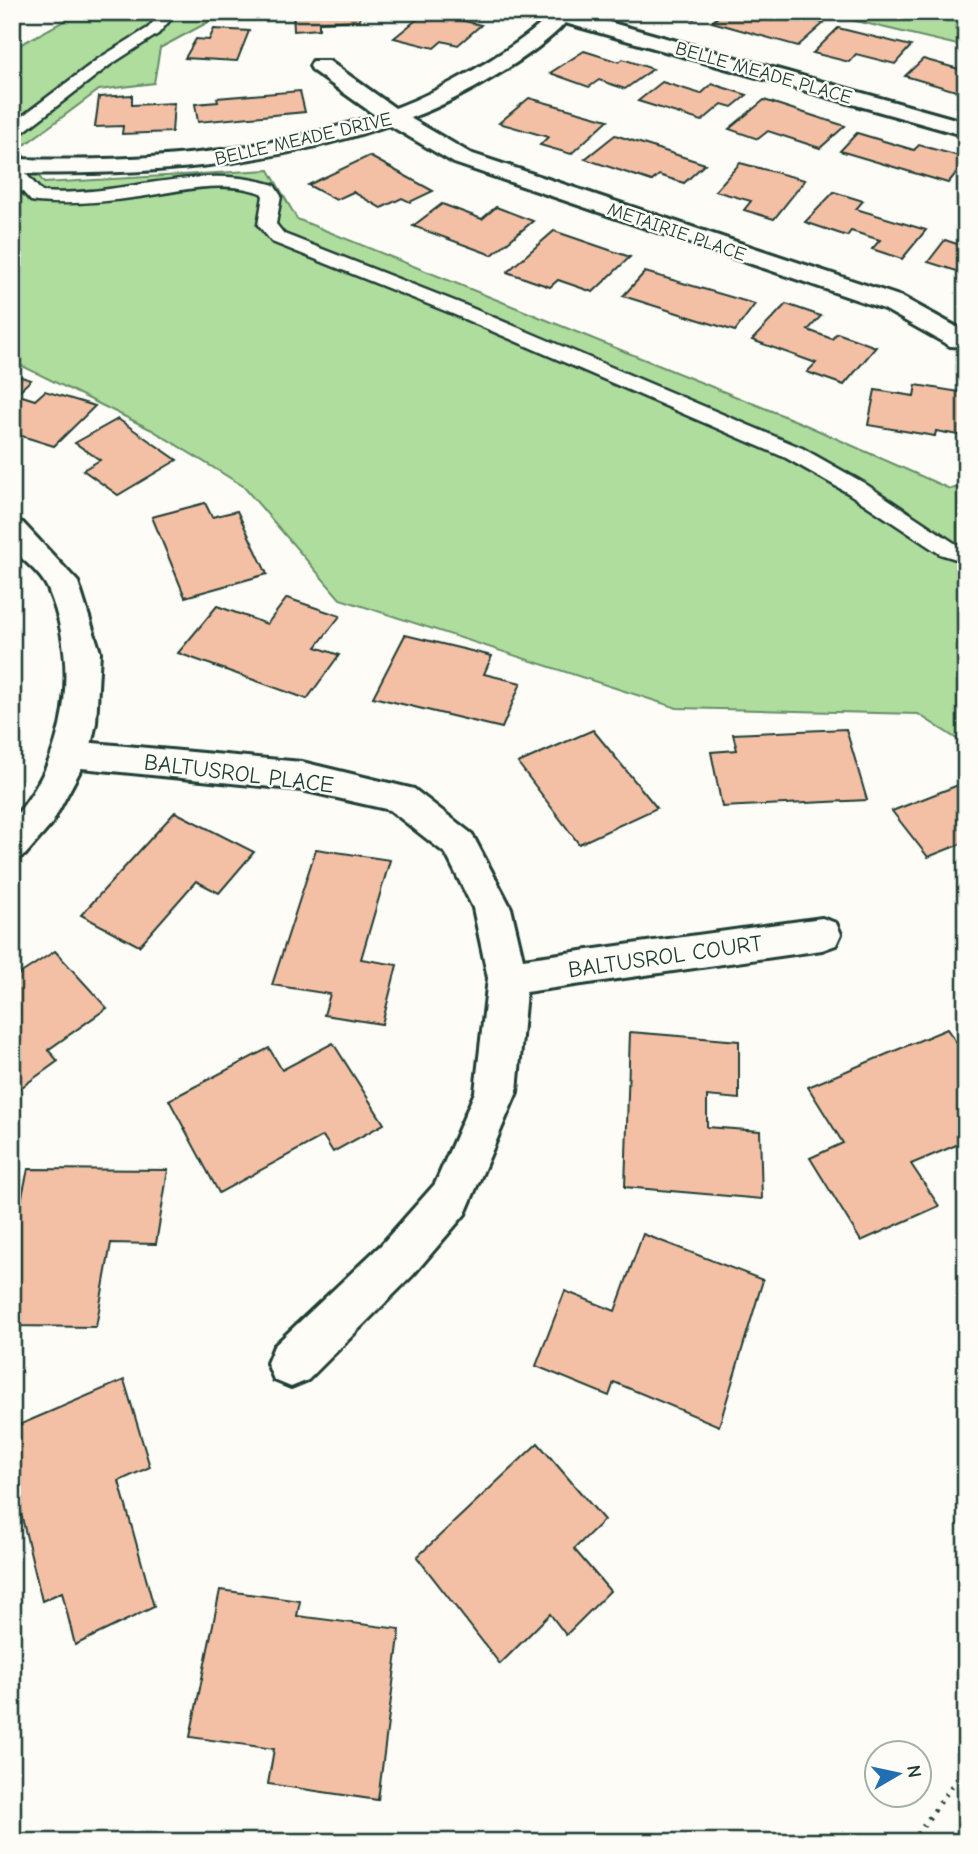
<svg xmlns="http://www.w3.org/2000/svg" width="978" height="1854" font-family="'Comic Neue',sans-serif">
<rect width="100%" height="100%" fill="#fdfcf7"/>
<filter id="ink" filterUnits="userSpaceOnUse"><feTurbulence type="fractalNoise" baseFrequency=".0143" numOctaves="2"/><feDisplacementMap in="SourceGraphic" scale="14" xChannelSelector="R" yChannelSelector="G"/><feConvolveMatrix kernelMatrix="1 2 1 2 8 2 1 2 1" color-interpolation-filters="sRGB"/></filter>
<g filter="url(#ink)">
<g fill="#aedd9d" stroke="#668d68" stroke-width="2">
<polygon points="74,12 227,12 160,48 154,83 99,90 19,149 44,183 269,170 297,219 799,422 950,489 966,486 966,745 918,714 677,708 340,599 243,486 152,430 12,361 12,49 68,19"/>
<polygon points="818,12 966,12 966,47"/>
</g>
<g fill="#f4c0a5" stroke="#1f3d34" stroke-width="2">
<polygon points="293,12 359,12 360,20 319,22 319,29 294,31"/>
<polygon points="426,12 481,25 458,45 442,41 434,48 394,38"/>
<polygon points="666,12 702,12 694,19"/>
<polygon points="724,12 783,12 824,23 798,46 712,22"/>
<polygon points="838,28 911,46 895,64 856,54 849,62 813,53"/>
<polygon points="214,29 249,31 237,61 185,58 196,39 209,40"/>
<polygon points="584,51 619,62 623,59 653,69 625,89 599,80 589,87 550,73"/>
<polygon points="923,59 966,71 966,94 905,76"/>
<polygon points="662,82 701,94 712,84 747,95 732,107 722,104 702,121 638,101"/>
<polygon points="300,91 305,112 198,122 195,104 218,102 217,98"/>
<polygon points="132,95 132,105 174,103 172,132 122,134 123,126 95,127 99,97"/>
<polygon points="529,98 608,120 571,154 540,145 548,137 499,123"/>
<polygon points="764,100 845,126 820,148 768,131 758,139 729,129"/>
<polygon points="857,133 914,150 919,145 966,158 966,161 948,183 840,151"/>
<polygon points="615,135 705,164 684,183 659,175 652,181 585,159"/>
<polygon points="369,156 433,191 410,202 402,198 381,208 353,192 336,200 308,185"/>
<polygon points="740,163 805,180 774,219 744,210 751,201 715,191"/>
<polygon points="834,192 863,201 856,209 926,230 902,259 872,249 880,240 851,231 847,236 805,222"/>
<polygon points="442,204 482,219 496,207 533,221 492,255 413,226"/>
<polygon points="554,231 630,257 593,292 558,280 550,287 507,272"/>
<polygon points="945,240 966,247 966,274 928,262"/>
<polygon points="645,272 755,304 735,331 623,296"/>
<polygon points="786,304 821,316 808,330 832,339 837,333 876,347 844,385 807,372 816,363 752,340"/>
<polygon points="12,374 31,380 16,394 35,400 45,391 95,406 54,446 12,433"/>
<polygon points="916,385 966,393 964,436 936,431 935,436 868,425 875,390 914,396"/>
<polygon points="118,419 177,460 118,495 83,470 100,460 75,443"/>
<polygon points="205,503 212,517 237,511 267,574 185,597 152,517"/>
<polygon points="287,598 340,616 316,647 339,655 307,699 178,653 217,606 267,624"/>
<polygon points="405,635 492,656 484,674 521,683 502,728 373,697"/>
<polygon points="846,729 867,800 722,807 711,752 737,750 733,734"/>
<polygon points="593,730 657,808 579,844 518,763"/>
<polygon points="966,782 966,847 963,843 928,857 892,811"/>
<polygon points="175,812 254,852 219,893 196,881 139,946 81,915"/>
<polygon points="316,849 390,860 361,959 397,965 382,1024 324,1015 330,994 272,985"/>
<polygon points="55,951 107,1008 48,1050 58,1061 12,1094 12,979"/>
<polygon points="947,1029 966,1056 966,1141 911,1164 939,1206 861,1241 810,1158 843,1143 808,1087"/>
<polygon points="630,1032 739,1041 739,1099 707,1096 707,1127 760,1131 762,1199 625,1187"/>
<polygon points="333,1043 384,1124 333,1152 323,1136 219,1193 169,1100 269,1048 282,1070"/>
<polygon points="28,1169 168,1170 156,1244 111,1243 96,1327 12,1326 12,1242"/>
<polygon points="643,1234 763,1280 719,1426 614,1382 609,1396 536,1366 565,1291 615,1311"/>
<polygon points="124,1380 150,1467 119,1481 154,1607 75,1645 62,1592 42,1601 12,1476 12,1428"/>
<polygon points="538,1443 604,1520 574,1549 610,1591 566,1635 550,1614 500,1664 417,1557"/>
<polygon points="220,1590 300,1601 297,1616 400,1629 378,1800 268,1784 274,1749 190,1737"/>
</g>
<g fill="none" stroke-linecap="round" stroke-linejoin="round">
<defs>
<g id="lane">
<polygon points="162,12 177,12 158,34 110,65 18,136 12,137 12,124 98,59 148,28"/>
<path d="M12,164L18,165L42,192C120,198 198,161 274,185L281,196L276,224L284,234L462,304L802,448L864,483L956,544L966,546V562L940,554L848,493L786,458L448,312L272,242L258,225L263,196L261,193C221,179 180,191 139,197C105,202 71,205 37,202L31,201L12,180Z"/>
</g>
<g id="street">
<path d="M553,12H573L966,122V136L565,23C535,57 453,103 410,118L470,153L902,297L966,332V347L950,346L884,309L454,163L389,125C267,167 141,176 12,173V159C136,162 257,155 375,115L313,71L310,66L313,61H329L395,108C437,93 523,46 553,12Z"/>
<polygon points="71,741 302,762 414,789 472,834 511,908 523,959 822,918 836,923 841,934 836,945 822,950 526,992 517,1092 465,1214 413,1275 308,1380 291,1387 274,1380 267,1363 274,1346 381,1245 435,1184 475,1092 488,978 473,908 446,854 390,810 302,790 71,767 59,763 53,754 59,745"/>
</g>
<path id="secondary" d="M12,520L23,523L78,582L100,652L96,723L89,754L51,825L25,855L12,860V820C68,757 80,665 48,589C42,574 23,560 12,549Z"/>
</defs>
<use href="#lane" stroke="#1f3d34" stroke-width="5"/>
<use href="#street" stroke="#1f3d34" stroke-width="6"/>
<use href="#secondary" stroke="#1f3d34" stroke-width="6"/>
<polyline stroke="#1f3d34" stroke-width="5" stroke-dasharray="2.5 7" stroke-linecap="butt" points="912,1842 966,1766"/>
<use href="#lane" fill="#fdfcf7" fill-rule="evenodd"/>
<use href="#street" fill="#fdfcf7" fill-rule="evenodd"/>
<use href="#secondary" fill="#fdfcf7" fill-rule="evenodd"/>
</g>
</g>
<g text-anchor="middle" stroke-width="5" stroke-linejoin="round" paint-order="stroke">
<g font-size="19" fill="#1f3d34" stroke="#fdfcf7">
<text transform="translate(764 72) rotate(16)" y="7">BELLE MEADE PLACE</text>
<text transform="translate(303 138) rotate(-13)" y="7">BELLE MEADE DRIVE</text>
<text transform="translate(677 231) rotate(19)" y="7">METAIRIE PLACE</text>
</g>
<g font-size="23" fill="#1f3d34" stroke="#fdfcf7">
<text transform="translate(239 773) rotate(7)" y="8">BALTUSROL PLACE</text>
<text transform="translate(665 956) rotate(-8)" y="8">BALTUSROL COURT</text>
</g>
</g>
<rect width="978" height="1854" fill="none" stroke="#fdfcf7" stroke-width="42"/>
<rect x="21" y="21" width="936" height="1812" fill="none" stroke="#1f3d34" stroke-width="2.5" filter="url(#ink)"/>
<g transform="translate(898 1774) rotate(81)"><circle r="33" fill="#fdfcf7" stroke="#a4b0a9" stroke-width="2"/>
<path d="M0-5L12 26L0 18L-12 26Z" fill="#1f6fb2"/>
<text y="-10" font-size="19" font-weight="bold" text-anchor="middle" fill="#1f3d34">N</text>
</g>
</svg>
